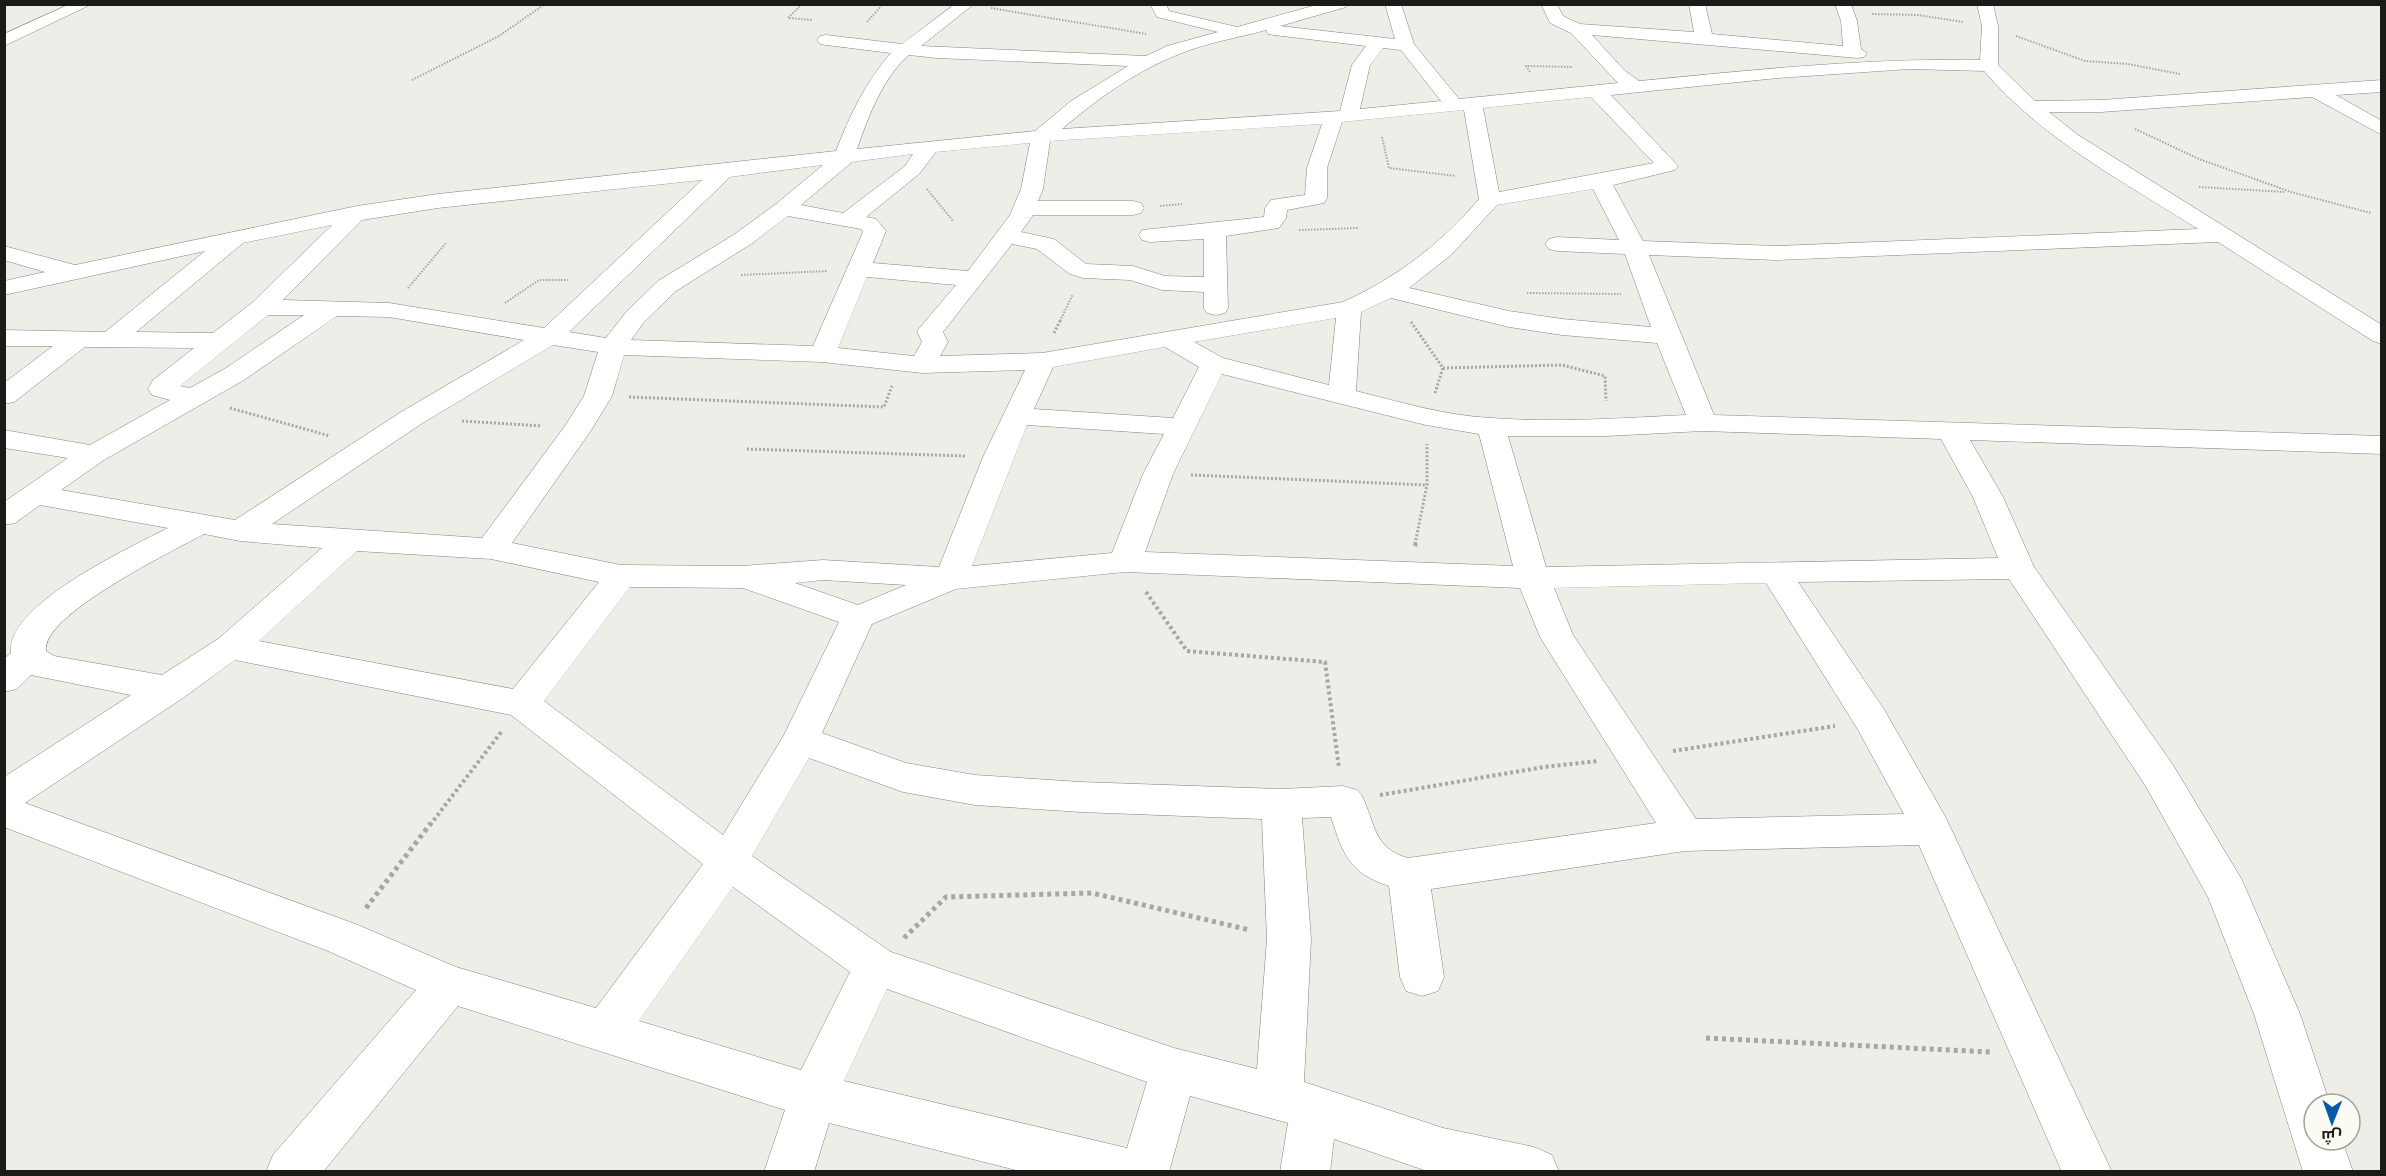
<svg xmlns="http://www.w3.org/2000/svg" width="2386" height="1176" font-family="Arial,Cairo,sans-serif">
<rect width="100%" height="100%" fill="#eeede7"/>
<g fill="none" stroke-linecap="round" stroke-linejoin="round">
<defs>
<g id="street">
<polygon points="70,4 92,4 4,46 4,34"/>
<path d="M955,4H974L921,46L1146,56L1167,46L1218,32L1157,17L1150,4H1166L1169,11L1237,27L1320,4H1348L1346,7L1280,26L1395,39L1385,4H1401L1414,44L1459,99L1618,83L1571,33L1550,23L1541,4H1557L1563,16L1580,24L1694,32L1689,4H1705L1712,34L1843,46L1841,21L1835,4H1851L1857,21L1861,49L1867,53L1864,57L1858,58L1592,35L1624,70L1639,81C1753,70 1866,58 1980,60L1982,26L1977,4H1993L1998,26V65L2035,101L2101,100L2382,80V92L2336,95L2382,121V135L2312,97L2101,112H2049L2078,135L2382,325V344L2373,341L2218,242L1776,260L1649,255L1714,415L2382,436V454L1970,440L2003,497L2034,567L2173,765L2242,880L2300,1014L2330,1104H2314V1140H2342L2353,1172H2303L2254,1014L2208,897L2145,785L2009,579L1798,582L1885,711L1946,818L2112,1172H2062L1919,845L1685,851L1431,889L1444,977L1438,991L1422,996L1406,991L1400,977L1389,886C1349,873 1343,854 1331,817L1302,818L1311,939L1304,1082L1443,1128L1534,1147L1552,1155L1559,1172H1430L1334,1139L1330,1172H1280L1288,1123L1190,1096L1169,1172H1024L829,1123L814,1172H764L785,1110L458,1006L323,1172H266L273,1155L416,990L328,951L4,827V777L131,695L31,675L17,689L4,692V659L11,653C5,605 131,547 168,528L40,505L15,523L4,525V502L68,458L4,448V430L90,445L170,400L152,395L148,389L153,380L194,348L85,347L14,402L4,404V383L53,346H4V330L105,332L205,251L4,295V281L45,272L4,260V246L75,265L357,206L438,194L836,151C849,117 866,81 891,53L826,45L820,44L817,40L820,36L826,35L902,44ZM1266,30L1268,34L1274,35L1366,46L1352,65L1340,111L1062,129C1096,100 1136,71 1177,55C1205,43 1237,38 1266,30ZM1383,48L1401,50L1441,101L1360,109L1370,65ZM909,55L937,58L1128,66L1071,101L1035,131L857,149C868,117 883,77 909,55ZM1910,69L1984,71C2042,139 2124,182 2198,229L1776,246L1643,241L1613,185L1675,170L1678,166L1611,95L1778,78ZM1591,97L1654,163L1499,192L1483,108ZM1464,110L1479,199C1441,244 1396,278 1343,302L1042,353L940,356L948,342L943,332L1012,244L1037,249L1070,274L1083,278L1130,280L1162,290L1204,292V308L1207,313L1216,315L1225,313L1228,308L1226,236L1279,228L1286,218L1287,210L1324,203L1327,198V168L1342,122ZM1322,124L1307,168L1305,195L1271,200L1265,208L1264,217L1142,230L1139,235L1142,240L1150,242L1204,239V277L1165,276L1133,266L1086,264L1054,239L1021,232L1033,215H1133L1141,213L1144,208L1141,203L1133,201H1038L1043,189L1050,141ZM1030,143L1021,189L1010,215L968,271L873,263L886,231L876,219L866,217L919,174L936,152ZM913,154L905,166L843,213L801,205L852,162ZM823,165L776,204L735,234L658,281L626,312L606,338L569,332L730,177ZM702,180L544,328L389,303L283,300L362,220L438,208ZM1593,189L1619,240L1557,237L1549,239L1545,244L1549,249L1557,251L1625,254L1651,327L1562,319L1509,311L1409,288L1451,255L1497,205ZM788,216L861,229L863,232L813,346L631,340L644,322L676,291L751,244ZM332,225L253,302L213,333L136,332L243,243ZM867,277L956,285L917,331L922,342L914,356L838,348ZM1391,298L1509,327L1562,335L1657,343L1686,415C1622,418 1556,423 1492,418C1446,416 1400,402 1356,391L1361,312ZM268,315H304L226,368L190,388L180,386ZM337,316L389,317L524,340L401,412L235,520L61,490L104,460L244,380ZM1336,318L1329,385L1223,358L1194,342ZM553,345L598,352L584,396L565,426L482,538L272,524L421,424ZM1165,347L1199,367L1173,418L1034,409L1053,367ZM624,355L822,362L922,373L1025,370L983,457L939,567L823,560L742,566L621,565L512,543L592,429L612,396ZM1222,374L1426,425L1479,434L1513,566L1145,552L1173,474ZM1027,425L1164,434L1143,474L1112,553L972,566ZM1703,431L1941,439L1973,497L1998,558L1546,567L1508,436H1606ZM204,534L240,541L322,548L218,639L162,675L54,656L46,651C41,615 173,551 204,534ZM357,551L491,559L599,582L513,689L259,641ZM1125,572L1520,588L1540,637L1656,823L1408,858C1372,848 1376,823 1361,794L1357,790L1343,786L1281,789L1081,782L975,775L906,763L822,733L872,624L956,589ZM823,580L906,585L858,605L795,583ZM1766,583L1857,728L1904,814L1696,819L1573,635L1554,588ZM630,587L743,588L839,622L784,735L723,835L544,701ZM235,660L511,715L703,864L596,1008L456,967L358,925L25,803L183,698ZM809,758L903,792L975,805L1081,812L1262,819L1267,939L1257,1069L1174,1048L891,952L752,856ZM733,887L850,972L801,1070L639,1021ZM887,989L1147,1082L1127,1148L844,1081Z"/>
</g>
</defs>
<use href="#street" stroke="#84837d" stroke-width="1"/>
<g stroke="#a7a7a2" stroke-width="2" stroke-dasharray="1.5 1.5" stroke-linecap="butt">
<polyline points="802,4 788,18 813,20"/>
<polyline points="991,8 1146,34"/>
<polyline points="1872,14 1918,15 1963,22"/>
<polyline points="867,22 883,4"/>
<polyline points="2016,36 2085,61 2128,64 2180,74"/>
<polyline points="1530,72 1526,66 1573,67"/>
<polyline points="412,80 499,36 545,4"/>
<polyline points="2135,129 2199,159 2291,192 2371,213"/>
<polyline points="1382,137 1389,168 1456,176"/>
<polyline points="2199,187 2285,192"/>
<polyline points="927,189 953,221"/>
<polyline points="1160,206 1182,204"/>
<polyline points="1299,230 1358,228"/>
<polyline points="741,275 827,271"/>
<polyline points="408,288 446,243"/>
<polyline points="1527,293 1621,294"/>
<polyline points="505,303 539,280 568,280"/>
<polyline points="1060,321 1073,294"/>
</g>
<g stroke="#a7a7a2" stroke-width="3" stroke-dasharray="2 2" stroke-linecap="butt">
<polyline points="1411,322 1443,368"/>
<polyline points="1054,333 1061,319"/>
<polyline points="1443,368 1562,365 1605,376 1606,401"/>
<polyline points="1435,393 1443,368"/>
<polyline points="629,397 884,407 892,386"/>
<polyline points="230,408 330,436"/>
<polyline points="462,421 542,426"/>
<polyline points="747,449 965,456"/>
<polyline points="1191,475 1427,485"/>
<polyline points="1415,544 1427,485 1427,444"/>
</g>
<g stroke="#a7a7a2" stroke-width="4" stroke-dasharray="3 3" stroke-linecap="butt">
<polyline points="1415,546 1416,543"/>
<polyline points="1146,592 1187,651 1325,662 1339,768"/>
<polyline points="1673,751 1835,726"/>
<polyline points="1380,795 1544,767 1598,761"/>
<polyline points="430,825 502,731"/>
</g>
<g stroke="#a7a7a2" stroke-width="5" stroke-dasharray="4 4" stroke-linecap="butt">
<polyline points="366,908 431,823"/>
<polyline points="904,938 946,897 1092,893 1250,930"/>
<polyline points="1706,1038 1990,1052"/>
</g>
<use href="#street" fill="#fff" fill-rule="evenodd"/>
</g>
<rect width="2386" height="1176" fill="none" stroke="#1a1a17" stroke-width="12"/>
<g transform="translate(2332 1122) rotate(181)"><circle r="28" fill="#fbfbf4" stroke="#a1a19c" stroke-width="1.5"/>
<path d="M0-4.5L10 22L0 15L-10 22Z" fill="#035ba9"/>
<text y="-9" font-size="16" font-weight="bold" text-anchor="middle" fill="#1a1a17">ش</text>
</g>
</svg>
